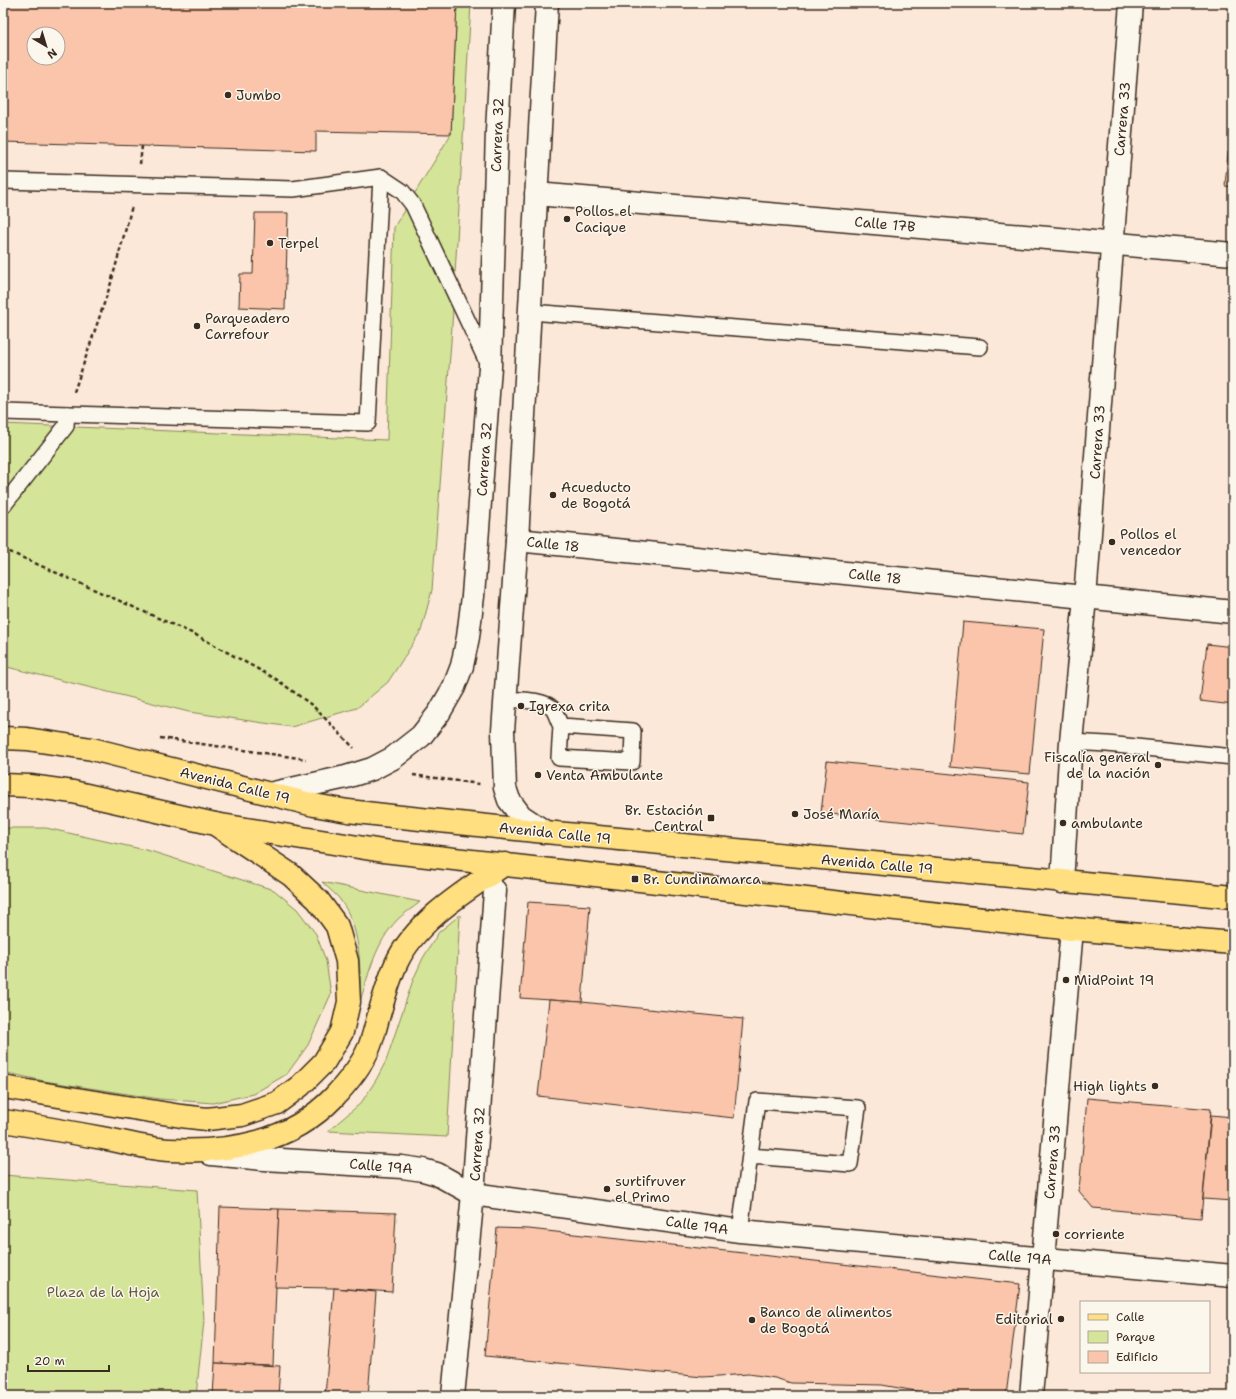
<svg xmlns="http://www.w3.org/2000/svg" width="1236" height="1399" font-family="'Shantell Sans',sans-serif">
<rect width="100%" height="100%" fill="#fbe8d8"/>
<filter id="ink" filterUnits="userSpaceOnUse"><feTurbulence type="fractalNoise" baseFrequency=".025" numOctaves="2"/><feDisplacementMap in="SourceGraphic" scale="8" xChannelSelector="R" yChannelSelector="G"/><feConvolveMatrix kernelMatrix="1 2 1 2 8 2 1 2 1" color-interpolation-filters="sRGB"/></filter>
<g filter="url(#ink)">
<g fill="#d4e498" stroke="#88875b">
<polygon points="457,3 471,3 451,342 432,590 421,631 388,682 357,708 291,727 189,712 3,666 3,424 387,440 394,227 451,134"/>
<polygon points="3,828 46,828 150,851 274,890 297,909 316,934 326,961 331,994 308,1045 287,1074 253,1094 213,1103 160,1099 44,1081 3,1072"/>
<path d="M322,882L420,902C413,908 404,913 397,920C376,943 369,972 360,1002C360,965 362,927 338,897C333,892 327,887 322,882Z"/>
<polygon points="460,915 447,1137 328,1131 361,1103 376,1080 386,1061 413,980 423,958 439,932"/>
<polygon points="3,1175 197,1190 204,1321 196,1396 3,1396"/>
</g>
<g fill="#fac5ab" stroke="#3b2a1e" fill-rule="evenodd">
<path d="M3,3H457L451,134L316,131V151L3,142ZM34,34H58V58H34Z"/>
<polygon points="1228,152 1233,152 1233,187 1225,186"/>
<polygon points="255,213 288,213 285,309 239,307 240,274 253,274"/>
<polygon points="963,622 1044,629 1030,774 950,767"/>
<polygon points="1207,644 1233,647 1233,705 1200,701"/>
<polygon points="827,761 1029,782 1023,834 821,813"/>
<polygon points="528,902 590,906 582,1002 520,998"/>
<polygon points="549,1000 582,1002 743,1019 734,1118 538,1096"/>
<polygon points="1087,1098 1211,1109 1201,1218 1093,1208 1079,1191"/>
<polygon points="1211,1115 1233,1117 1233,1201 1203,1199"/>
<polygon points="220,1207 279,1209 273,1365 215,1363"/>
<polygon points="279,1209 396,1213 392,1292 334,1288 275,1287"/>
<polygon points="497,1228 529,1229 1020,1284 1006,1396 944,1396 882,1385 791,1383 775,1378 749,1374 703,1377 485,1356"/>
<polygon points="334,1288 376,1292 368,1396 325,1396"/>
<polygon points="215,1363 280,1366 278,1396 213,1396"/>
</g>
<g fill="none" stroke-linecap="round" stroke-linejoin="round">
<defs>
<g id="service">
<polyline points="3,181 293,189 381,177 402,191 413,205 488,364"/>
<polyline points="530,312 980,347"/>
<polyline points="3,412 368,423 381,177"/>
<polyline points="3,506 66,426 67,414"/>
<path d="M506,699C518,700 544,699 553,709C556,713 558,721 561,726L633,731L632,762L559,758L561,726"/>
<polyline points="1071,742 1107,744 1233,757"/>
<polyline points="740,1231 757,1101 858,1108 850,1164 750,1156"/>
</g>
<g id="minor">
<polyline points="536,194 1233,254"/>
<polyline points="517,540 1233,612"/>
<polyline points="1062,882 1071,742 1085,598 1131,3"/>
<polyline points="211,1154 264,1159 402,1167 423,1170 437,1174 473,1194 740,1231 1233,1276"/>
<polyline points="453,1396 473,1194 495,891"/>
<polyline points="1031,1396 1072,929"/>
</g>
<g id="tertiary">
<polyline points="269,794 346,777 372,769 393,758 421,736 439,713 454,687 462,666 468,637 473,596 490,367 497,131 504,3"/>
<polyline points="545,832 521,816 509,800 505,788 503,731 517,540 547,3"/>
</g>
<g id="primary">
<polyline points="3,738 27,739 92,749 314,805 348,811 392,816 545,832 1233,897"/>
<polyline points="3,785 30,786 73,792 215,824 383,851 1072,929 1233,943"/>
</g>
<g id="trunk">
<polyline points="3,1087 181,1116 207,1119 242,1115 277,1103 300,1086 324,1062 342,1032 349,1002 347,961 337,926 318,900 291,875 215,824"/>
<path d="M3,1121C36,1126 69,1132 102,1138C124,1142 148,1149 169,1150C230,1153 290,1143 334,1097C347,1083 360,1068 368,1050C371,1044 373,1036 375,1029C381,1007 387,984 396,964C415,921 467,890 505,864"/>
</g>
</defs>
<use href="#service" stroke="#3b2a1e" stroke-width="18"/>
<use href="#minor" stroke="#3b2a1e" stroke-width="25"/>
<use href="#tertiary" stroke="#3b2a1e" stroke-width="25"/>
<use href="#primary" stroke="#3b2a1e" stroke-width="25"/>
<use href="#trunk" stroke="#3b2a1e" stroke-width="25"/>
<g stroke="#3b2a1e" stroke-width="2.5" stroke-dasharray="4 3" stroke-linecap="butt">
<polyline points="140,164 142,146"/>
<polyline points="74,392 111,283 132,206"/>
<polyline points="3,549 194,634 276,679 313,706 354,748"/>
<polyline points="160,738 306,759"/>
<polyline points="413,775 480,784"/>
</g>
<use href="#service" stroke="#fbf7ec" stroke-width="15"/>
<use href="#minor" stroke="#fbf7ec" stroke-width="22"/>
<use href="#tertiary" stroke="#fbf7ec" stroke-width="22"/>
<use href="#primary" stroke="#ffdf80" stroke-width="22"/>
<use href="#trunk" stroke="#ffdf80" stroke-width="22"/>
</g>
</g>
<g fill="#3b2a1e" stroke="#fbf7ec" stroke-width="1.5">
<circle cx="228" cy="95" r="4"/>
<circle cx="567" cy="219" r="4"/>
<circle cx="270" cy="243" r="4"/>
<circle cx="197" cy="326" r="4"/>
<circle cx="553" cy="495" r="4"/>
<circle cx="1112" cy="542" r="4"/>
<circle cx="521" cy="706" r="4"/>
<circle cx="1158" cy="765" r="4"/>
<circle cx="538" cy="775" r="4"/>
<circle cx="795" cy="814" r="4"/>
<rect x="707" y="814" width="8" height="8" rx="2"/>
<circle cx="1063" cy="823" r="4"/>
<rect x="631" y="875" width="8" height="8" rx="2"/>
<circle cx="1066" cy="980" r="4"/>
<circle cx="1155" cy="1086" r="4"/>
<circle cx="607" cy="1189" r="4"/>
<circle cx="1056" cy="1234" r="4"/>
<circle cx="1061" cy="1319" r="4"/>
<circle cx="752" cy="1320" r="4"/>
</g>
<g text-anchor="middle" stroke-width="3" stroke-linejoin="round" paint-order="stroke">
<g font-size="14" fill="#3b2a1e" stroke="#fbf7ec" text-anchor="start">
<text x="236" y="100">Jumbo</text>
<text x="575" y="216">Pollos el<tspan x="575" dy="16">Cacique</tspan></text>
<text x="278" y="248">Terpel</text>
<text x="205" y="323">Parqueadero<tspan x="205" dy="16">Carrefour</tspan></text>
<text x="561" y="492">Acueducto<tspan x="561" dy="16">de Bogotá</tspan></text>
<text x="1120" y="539">Pollos el<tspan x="1120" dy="16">vencedor</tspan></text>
<text x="529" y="711">Igrexa crita</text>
<text x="1150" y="762" text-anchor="end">Fiscalía general<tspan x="1150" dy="16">de la nación</tspan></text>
<text x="546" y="780">Venta Ambulante</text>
<text x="703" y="815" text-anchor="end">Br. Estación<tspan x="703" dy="16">Central</tspan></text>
<text x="803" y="819">José María</text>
<text x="1071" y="828">ambulante</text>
<text x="643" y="884">Br. Cundinamarca</text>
<text x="1074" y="985">MidPoint 19</text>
<text x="1147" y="1091" text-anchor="end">High lights</text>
<text x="615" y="1186">surtifruver<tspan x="615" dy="16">el Primo</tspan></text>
<text x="1064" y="1239">corriente</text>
<text x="760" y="1317">Banco de alimentos<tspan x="760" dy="16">de Bogotá</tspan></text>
<text x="1053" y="1324" text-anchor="end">Editorial</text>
</g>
<g font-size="14" fill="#3b2a1e" stroke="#fbf7ec">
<text transform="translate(1122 119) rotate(-85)" y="5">Carrera 33</text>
<text transform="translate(497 135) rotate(-88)" y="5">Carrera 32</text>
<text transform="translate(885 224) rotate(5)" y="5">Calle 17B</text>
<text transform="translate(1097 442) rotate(-86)" y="5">Carrera 33</text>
<text transform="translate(484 459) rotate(-86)" y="5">Carrera 32</text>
<text transform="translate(553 544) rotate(6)" y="5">Calle 18</text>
<text transform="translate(875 576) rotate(6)" y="5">Calle 18</text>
<text transform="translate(235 785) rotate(14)" y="5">Avenida Calle 19</text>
<text transform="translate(555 833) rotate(6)" y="5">Avenida Calle 19</text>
<text transform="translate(877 864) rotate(5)" y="5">Avenida Calle 19</text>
<text transform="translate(477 1144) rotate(-86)" y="5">Carrera 32</text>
<text transform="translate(1052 1162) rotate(-85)" y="5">Carrera 33</text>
<text transform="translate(381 1166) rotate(5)" y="5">Calle 19A</text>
<text transform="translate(697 1225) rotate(8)" y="5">Calle 19A</text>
<text transform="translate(1020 1257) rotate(5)" y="5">Calle 19A</text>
</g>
<g font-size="14" fill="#61583c" stroke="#fbf7ec">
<text x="103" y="1297">Plaza de la Hoja</text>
</g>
</g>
<rect width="1236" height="1399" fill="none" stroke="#fbf7ec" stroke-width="16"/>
<rect x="8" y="8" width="1220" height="1383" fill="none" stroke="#3b2a1e" stroke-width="1.5" filter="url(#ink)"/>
<rect x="1080" y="1301" width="130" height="72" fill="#fbf7ec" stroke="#aea59a"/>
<rect x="1088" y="1314" width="20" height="6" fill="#ffdf80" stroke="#aea59a"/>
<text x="1116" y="1321" font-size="12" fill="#3b2a1e">Calle</text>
<rect x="1088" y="1331" width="20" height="12" fill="#d4e498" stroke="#aea59a"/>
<text x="1116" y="1341" font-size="12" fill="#3b2a1e">Parque</text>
<rect x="1088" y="1351" width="20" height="12" fill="#fac5ab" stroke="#aea59a"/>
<text x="1116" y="1361" font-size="12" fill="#3b2a1e">Edificio</text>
<g transform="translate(46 46) rotate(142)"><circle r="19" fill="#fbf7ec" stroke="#aea59a"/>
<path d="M0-3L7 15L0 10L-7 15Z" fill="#3b2a1e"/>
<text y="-6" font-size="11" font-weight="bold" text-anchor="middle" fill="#3b2a1e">N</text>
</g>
<path d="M28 1365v6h81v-6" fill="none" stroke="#3b2a1e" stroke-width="2"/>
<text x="34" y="1365" font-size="12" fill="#3b2a1e" stroke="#fbf7ec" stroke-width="3" paint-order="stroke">20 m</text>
</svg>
